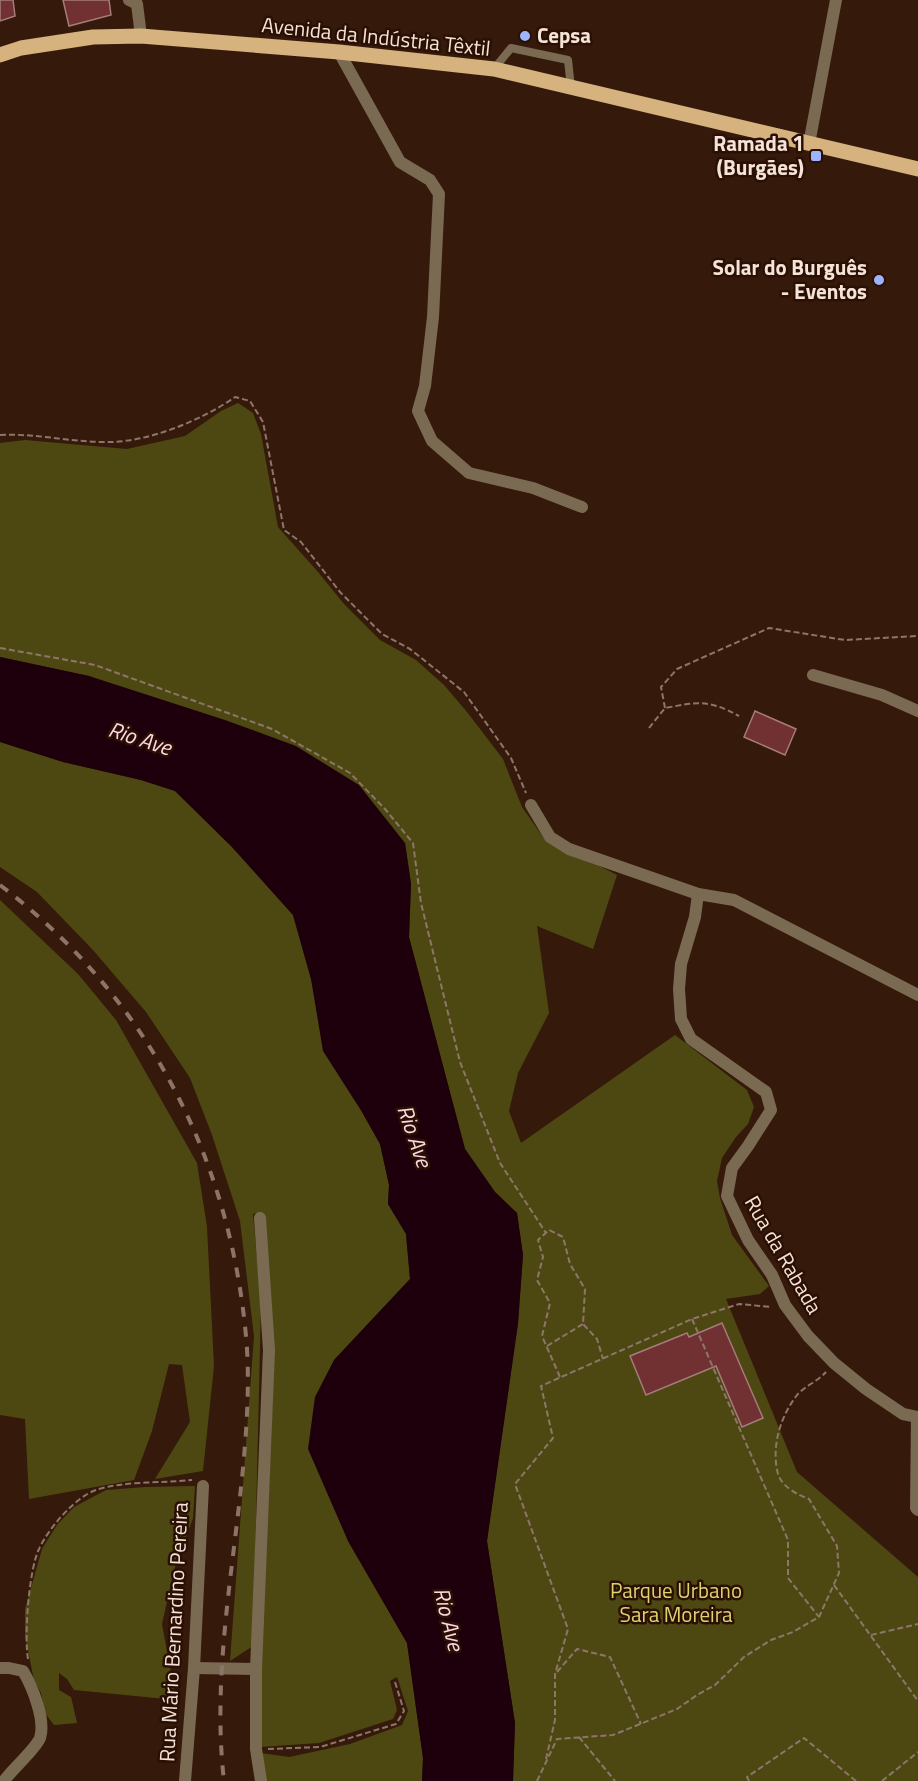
<svg xmlns="http://www.w3.org/2000/svg" width="918" height="1781" font-family="'Titillium Web',sans-serif">
<rect width="100%" height="100%" fill="#351a0b"/>
<g fill="#4d4812">
<polygon points="238,403 253,413 261,434 278,527 318,572 344,604 380,640 416,660 444,685 467,712 503,759 522,807 543,837 617,875 593,949 537,926 549,1013 518,1073 509,1111 521,1143 675,1035 747,1090 754,1107 748,1124 736,1137 722,1158 717,1181 720,1198 732,1235 769,1286 760,1294 726,1299 797,1472 918,1577 918,1781 513,1781 515,1723 487,1541 518,1324 523,1255 517,1213 495,1192 465,1149 409,937 411,884 405,843 89,676 0,657 0,443 25,440 127,449 185,436 221,411"/>
<polygon points="0,742 63,762 141,780 175,791 232,847 293,915 311,979 362,1112 380,1144 389,1185 388,1204 406,1234 410,1279 334,1360 348,1541 407,1643 423,1758 422,1781 264,1781 261,1753 289,1757 350,1744 402,1725 408,1711 397,1677 390,1681 397,1710 393,1719 319,1743 260,1747 256,1672 265,1259 261,1212 253,1214 261,1305 253,1646 230,1661 254,1336 240,1221 212,1135 190,1078 146,1012 93,950 37,892 0,867"/>
<polygon points="0,900 78,974 116,1020 197,1163 207,1227 214,1366 203,1471 155,1479 190,1422 182,1365 169,1364 152,1431 134,1480 29,1499 25,1419 0,1415"/>
<polygon points="195,1486 193,1518 174,1570 162,1624 176,1700 74,1690 67,1679 59,1673 59,1690 71,1697 77,1723 54,1725 45,1713 41,1693 34,1680 25,1636 25,1609 42,1549 57,1525 74,1507 106,1490 145,1487"/>
</g>
<polygon fill="#1d000c" points="0,657 89,676 225,720 296,746 359,785 405,843 411,884 409,937 465,1149 495,1192 517,1213 523,1255 518,1323 487,1541 515,1723 513,1781 422,1781 423,1758 407,1643 348,1541 308,1449 315,1397 334,1360 410,1279 406,1234 388,1204 389,1185 380,1144 362,1112 323,1051 311,979 293,915 232,847 175,791 141,780 63,762 0,742"/>
<g fill="#713031" stroke="#a47c7b" stroke-width="1.5">
<polygon points="0,0 13,0 15,16 0,21"/>
<polygon points="63,0 109,0 111,15 69,26"/>
<polygon points="755,711 796,729 785,755 744,737"/>
<polygon points="722,1323 763,1418 742,1427 716,1366 646,1395 630,1356 687,1333 689,1337"/>
</g>
<g fill="none" stroke-linecap="round" stroke-linejoin="round">
<g stroke="#8d7669" stroke-width="2" stroke-dasharray="6 3" stroke-linecap="butt">
<path d="M0,435C37,433 74,443 111,442C151,441 202,420 235,397L250,401L263,422L284,530L301,542L340,592L382,634L410,649L464,692L511,758L526,793"/>
<polyline points="0,648 95,665 272,729 350,773 385,809 413,843 421,903 460,1062 500,1163 546,1233"/>
<polyline points="665,708 661,687 677,669 769,628 845,640 918,636"/>
<path d="M649,728L665,708C698,702 708,699 739,716"/>
<polyline points="692,1319 788,1540 788,1578 819,1617"/>
<polyline points="547,1346 583,1324"/>
<polyline points="560,1377 542,1336 550,1303 537,1280 543,1257 538,1240 549,1230 563,1237 570,1264 585,1289 583,1324 597,1339 603,1359"/>
<polyline points="834,1585 918,1701"/>
<polyline points="871,1635 918,1624"/>
<path d="M28,1659C24,1636 29,1569 39,1549C48,1529 75,1497 96,1490C122,1481 164,1483 192,1480"/>
<polyline points="557,1672 577,1649 610,1657 641,1724"/>
<polyline points="579,1737 615,1781"/>
<polyline points="268,1749 320,1747 396,1724 404,1711 395,1682"/>
<polyline points="546,1759 555,1720 555,1674 568,1629 515,1484 553,1438 541,1386 692,1319 739,1304 772,1307"/>
<path d="M537,1781L557,1739L613,1735L677,1709L697,1695L715,1685L744,1657L771,1640L793,1632L819,1617L839,1573L837,1546L809,1499C798,1495 782,1487 778,1474C771,1447 780,1417 797,1395C805,1386 818,1381 826,1372"/>
<polyline points="749,1781 747,1777 804,1738 856,1781"/>
<polyline points="882,1781 918,1752"/>
</g>
<polyline stroke="#7b6a52" stroke-width="8" points="494,69 511,48 568,60 571,88"/>
<g stroke="#7b6a52" stroke-width="12">
<polyline points="129,0 137,4 141,36"/>
<polyline points="339,52 400,162 430,180 439,194 433,317 425,386 418,411 432,441 469,473 533,488 582,507"/>
<polyline points="813,675 882,695 918,711"/>
<polyline points="531,805 550,837 569,849 698,894 734,900 918,995"/>
<polyline points="698,894 695,917 681,964 679,989 681,1019 691,1039 766,1092 771,1110 748,1146 732,1168 727,1196 748,1240 772,1275 785,1305 808,1336 834,1363 866,1389 903,1414 918,1417"/>
<polyline points="260,1218 269,1350 256,1669 256,1749 261,1781"/>
<polyline points="917,1417 916,1508 918,1510"/>
<path d="M0,1668H9L23,1671C32,1686 46,1720 40,1738C35,1750 12,1769 4,1781"/>
<polyline points="194,1668 256,1669"/>
<polyline points="185,1781 194,1668 203,1486"/>
</g>
<polyline stroke="#7b6a52" stroke-width="12" points="809,144 836,0"/>
<polyline stroke="#d6b27f" stroke-width="15" points="0,55 21,48 93,37 141,36 339,52 494,69 918,169"/>
<path stroke="#8c7568" stroke-width="4" stroke-dasharray="10 10" stroke-linecap="butt" d="M0,885C146,996 229,1154 246,1336C250,1380 247,1425 243,1468C233,1572 212,1677 224,1781"/>
</g>
<g fill="#9db4fd" stroke="#2a1003" stroke-width="2">
<circle cx="525" cy="36" r="6"/>
<rect x="810" y="150" width="12" height="12" rx="3"/>
<circle cx="879" cy="280" r="6"/>
</g>
<g text-anchor="middle" stroke-width="5" stroke-linejoin="round" paint-order="stroke">
<g font-size="21" font-weight="bold" fill="#f5e2d8" stroke="#2a1003" text-anchor="end">
<text x="537" y="43" text-anchor="start">Cepsa</text>
<text x="804" y="151">Ramada 1<tspan x="804" dy="24">(Burgães)</tspan></text>
<text x="867" y="275">Solar do Burguês<tspan x="867" dy="24">- Eventos</tspan></text>
</g>
<g font-size="21" fill="#f5e2d8" stroke="#2a1003">
<text transform="translate(376 37) rotate(6)" y="7">Avenida da Indústria Têxtil</text>
<text transform="translate(783 1255) rotate(60)" y="7">Rua da Rabada</text>
<text transform="translate(174 1632) rotate(-87)" y="7">Rua Mário Bernardino Pereira</text>
</g>
<g font-size="21" fill="#dcd26e" stroke="#2a1003">
<text x="676" y="1598">Parque Urbano<tspan x="676" dy="24">Sara Moreira</tspan></text>
</g>
<g font-size="22" font-style="italic" fill="#fed6e5" stroke="#2a1003">
<text transform="translate(140 738) rotate(18)" y="8">Rio Ave</text>
<text transform="translate(415 1136) rotate(71)" y="8">Rio Ave</text>
<text transform="translate(449 1619) rotate(76)" y="8">Rio Ave</text>
</g>
</g>
</svg>
